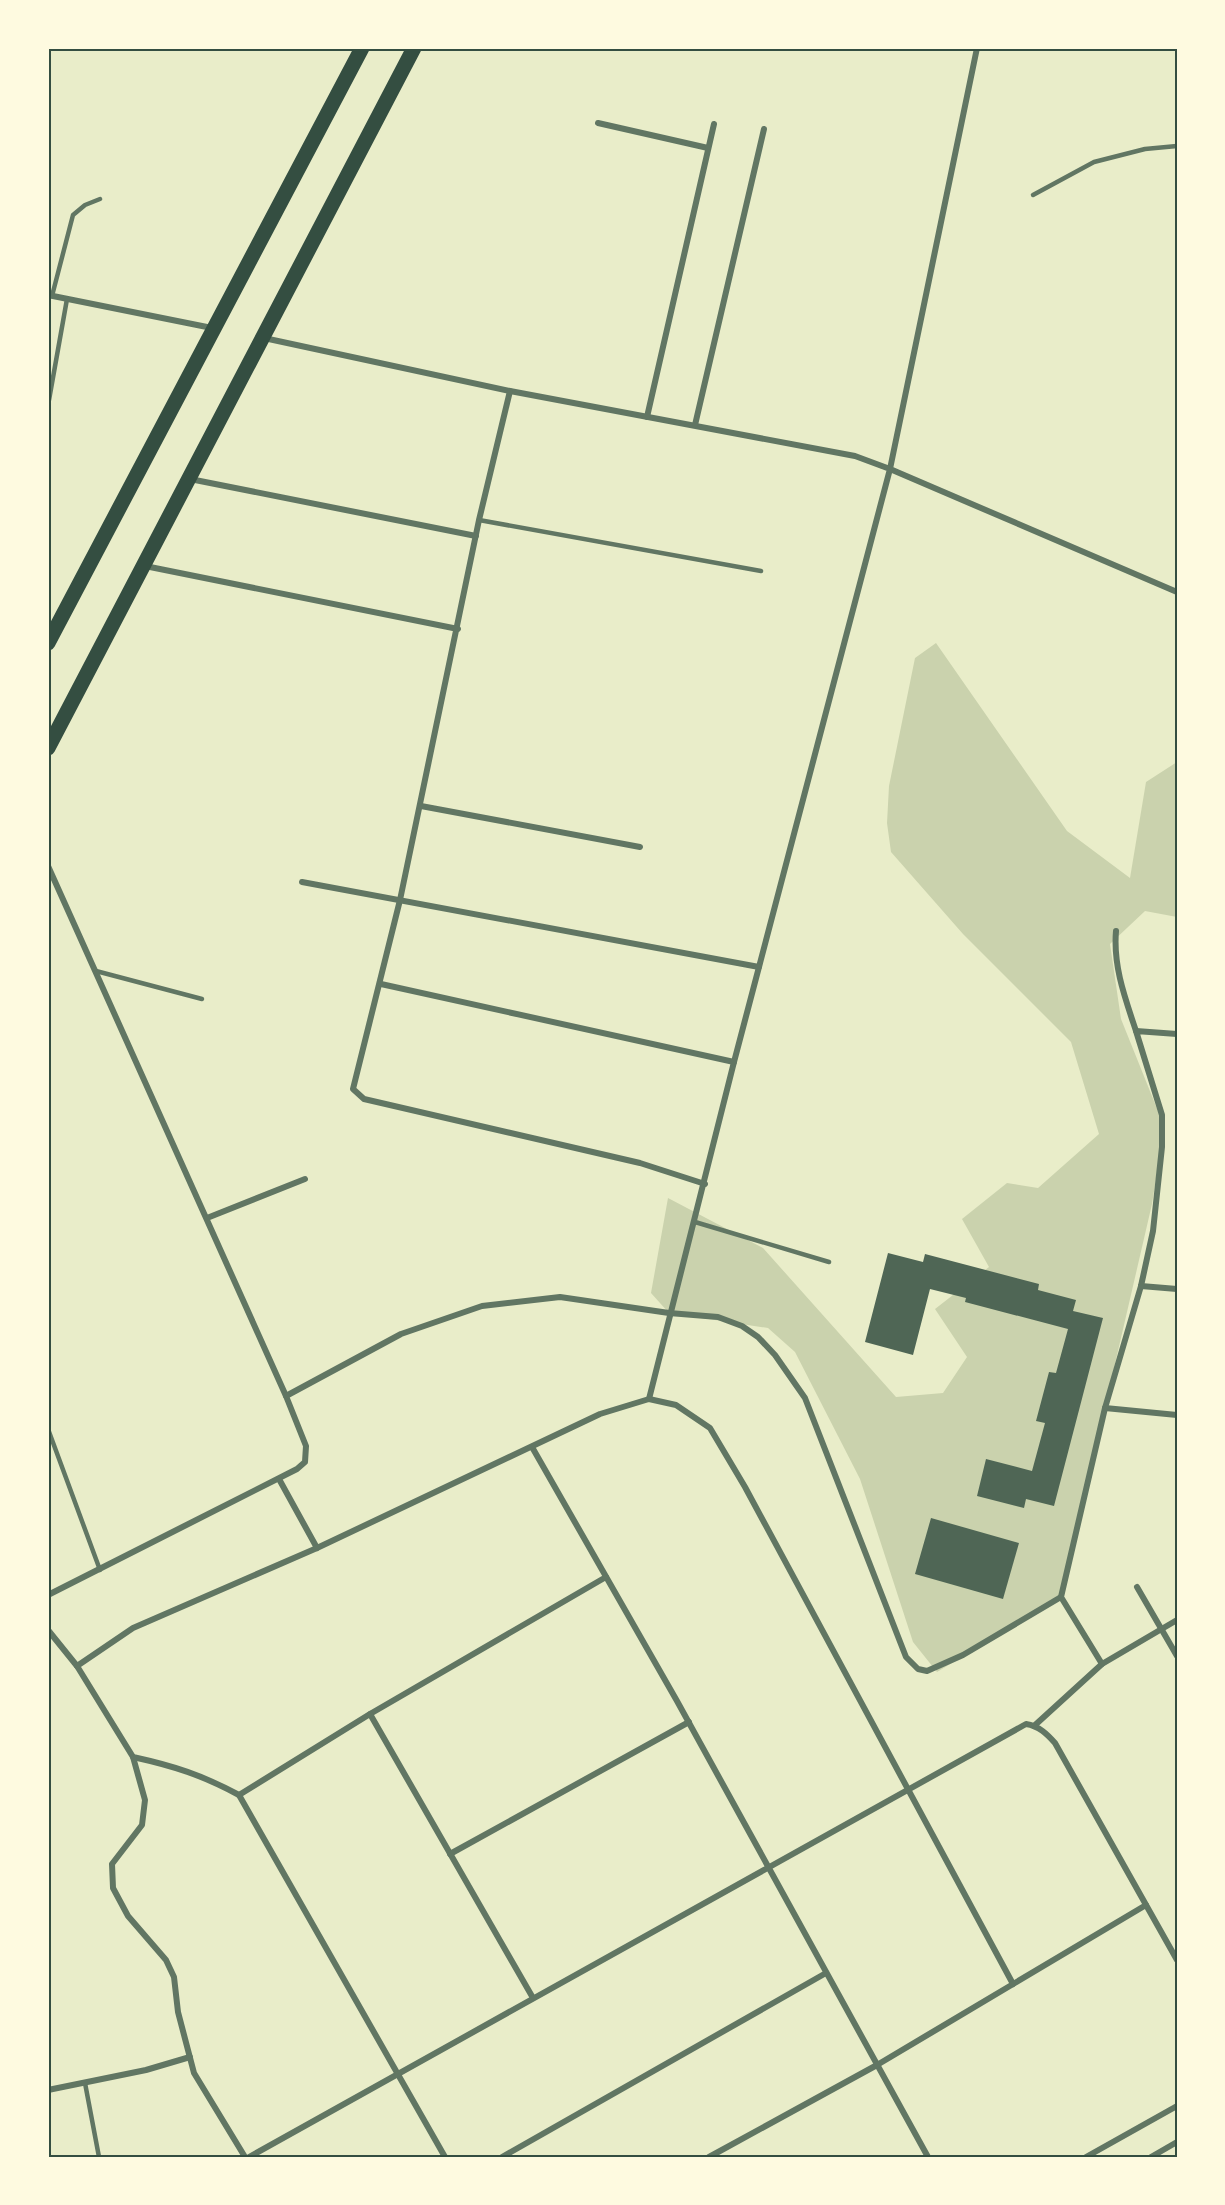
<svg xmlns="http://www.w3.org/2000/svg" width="1225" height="2205" font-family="'Playfair Display',serif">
<rect width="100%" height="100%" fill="#e9edc9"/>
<polygon fill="#cad2ad" points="936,643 1067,831 1130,878 1146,782 1177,762 1177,917 1145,911 1110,944 1121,1019 1164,1126 1152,1204 1061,1597 937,1672 913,1642 860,1479 795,1352 768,1328 669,1313 651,1293 668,1198 763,1248 896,1397 943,1393 967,1357 935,1309 989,1267 962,1219 1007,1183 1038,1188 1099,1134 1071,1042 963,934 891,852 887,823 889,786 915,658"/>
<g fill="#4f6655">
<polygon points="888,1253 923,1262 925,1254 1039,1284 1038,1290 1076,1300 1073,1311 1103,1318 1054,1506 1026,1499 1024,1508 977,1496 986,1459 1032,1471 1045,1423 1036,1421 1049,1372 1056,1373 1068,1329 965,1302 966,1298 930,1289 913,1355 865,1342"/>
<polygon points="931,1518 1019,1543 1003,1599 915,1574"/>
</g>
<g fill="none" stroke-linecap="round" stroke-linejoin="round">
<g stroke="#617663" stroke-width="4.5">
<polyline points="1033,195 1094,162 1145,149 1177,146"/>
<polyline points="52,296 73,215 85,205 100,199"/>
<polyline points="49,400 67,299"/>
<polyline points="479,520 761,571"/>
<polyline points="96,971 202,999"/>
<polyline points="695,1222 829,1262"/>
<polyline points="48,1429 100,1570"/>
<polyline points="85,2083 99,2157"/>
</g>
<g stroke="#617663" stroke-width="6">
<polyline points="977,48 890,469 1177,592"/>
<polyline points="598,123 708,148"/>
<polyline points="48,295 212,328"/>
<polyline points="264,338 510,391 855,456 890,469 734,1062 649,1399"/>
<polyline points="510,391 479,520 400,900 353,1089 364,1099 640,1163 705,1184"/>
<polyline points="647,417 714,124"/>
<polyline points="695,425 764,129"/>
<polyline points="190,479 476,536"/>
<polyline points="145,566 458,629"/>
<polyline points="421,806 640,847"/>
<polyline points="48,866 286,1396 306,1446 305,1462 297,1469 48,1595"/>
<polyline points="302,882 759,967"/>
<path d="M1116,931C1113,966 1125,998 1136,1031"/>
<polyline points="381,984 734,1062"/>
<polyline points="207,1218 305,1179"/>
<polyline points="1141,1286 1177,1289"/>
<polyline points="286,1396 401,1334 482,1306 560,1297 669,1313 718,1317 742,1326 758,1337 775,1355 805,1398 906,1657 918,1669 927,1671 963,1655 1061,1597"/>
<polyline points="1105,1408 1177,1415"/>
<polyline points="532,1447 677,1701 928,2157"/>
<polyline points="279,1479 317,1548"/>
<polyline points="1137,1587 1177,1656"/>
<path d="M48,1630L77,1666L133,1757C174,1766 202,1775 239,1795L370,1714L606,1577"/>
<polyline points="1102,1664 1061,1597 1105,1408 1141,1286 1153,1231 1162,1147 1162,1115 1136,1031 1177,1034"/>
<polyline points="77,1666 133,1628 317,1548 600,1414 649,1399 676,1405 710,1428 745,1487 1013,1984"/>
<polyline points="370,1714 533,1998"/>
<polyline points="1034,1726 1102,1664 1177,1620"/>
<polyline points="133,1757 145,1800 142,1825 112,1864 113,1888 128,1916 166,1960 174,1977 178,2012 194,2073 245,2157"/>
<polyline points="239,1795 445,2157"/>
<polyline points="450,1854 689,1722"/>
<polyline points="48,2090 146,2070 190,2057"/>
<path d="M249,2157L1026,1724C1039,1726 1047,1734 1055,1743L1177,1960"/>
<polyline points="502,2157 826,1973"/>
<polyline points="709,2157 877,2065 1146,1905"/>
<polyline points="1086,2157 1177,2106"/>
<polyline points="1151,2157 1177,2142"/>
</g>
<g stroke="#344e41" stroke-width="15">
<polyline points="48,643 362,48"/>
<polyline points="48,748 414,48"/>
</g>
</g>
<rect width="1225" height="2205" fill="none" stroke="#fefae0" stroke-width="99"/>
<rect x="50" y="50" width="1126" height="2106" fill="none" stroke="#344e41" stroke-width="2"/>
</svg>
